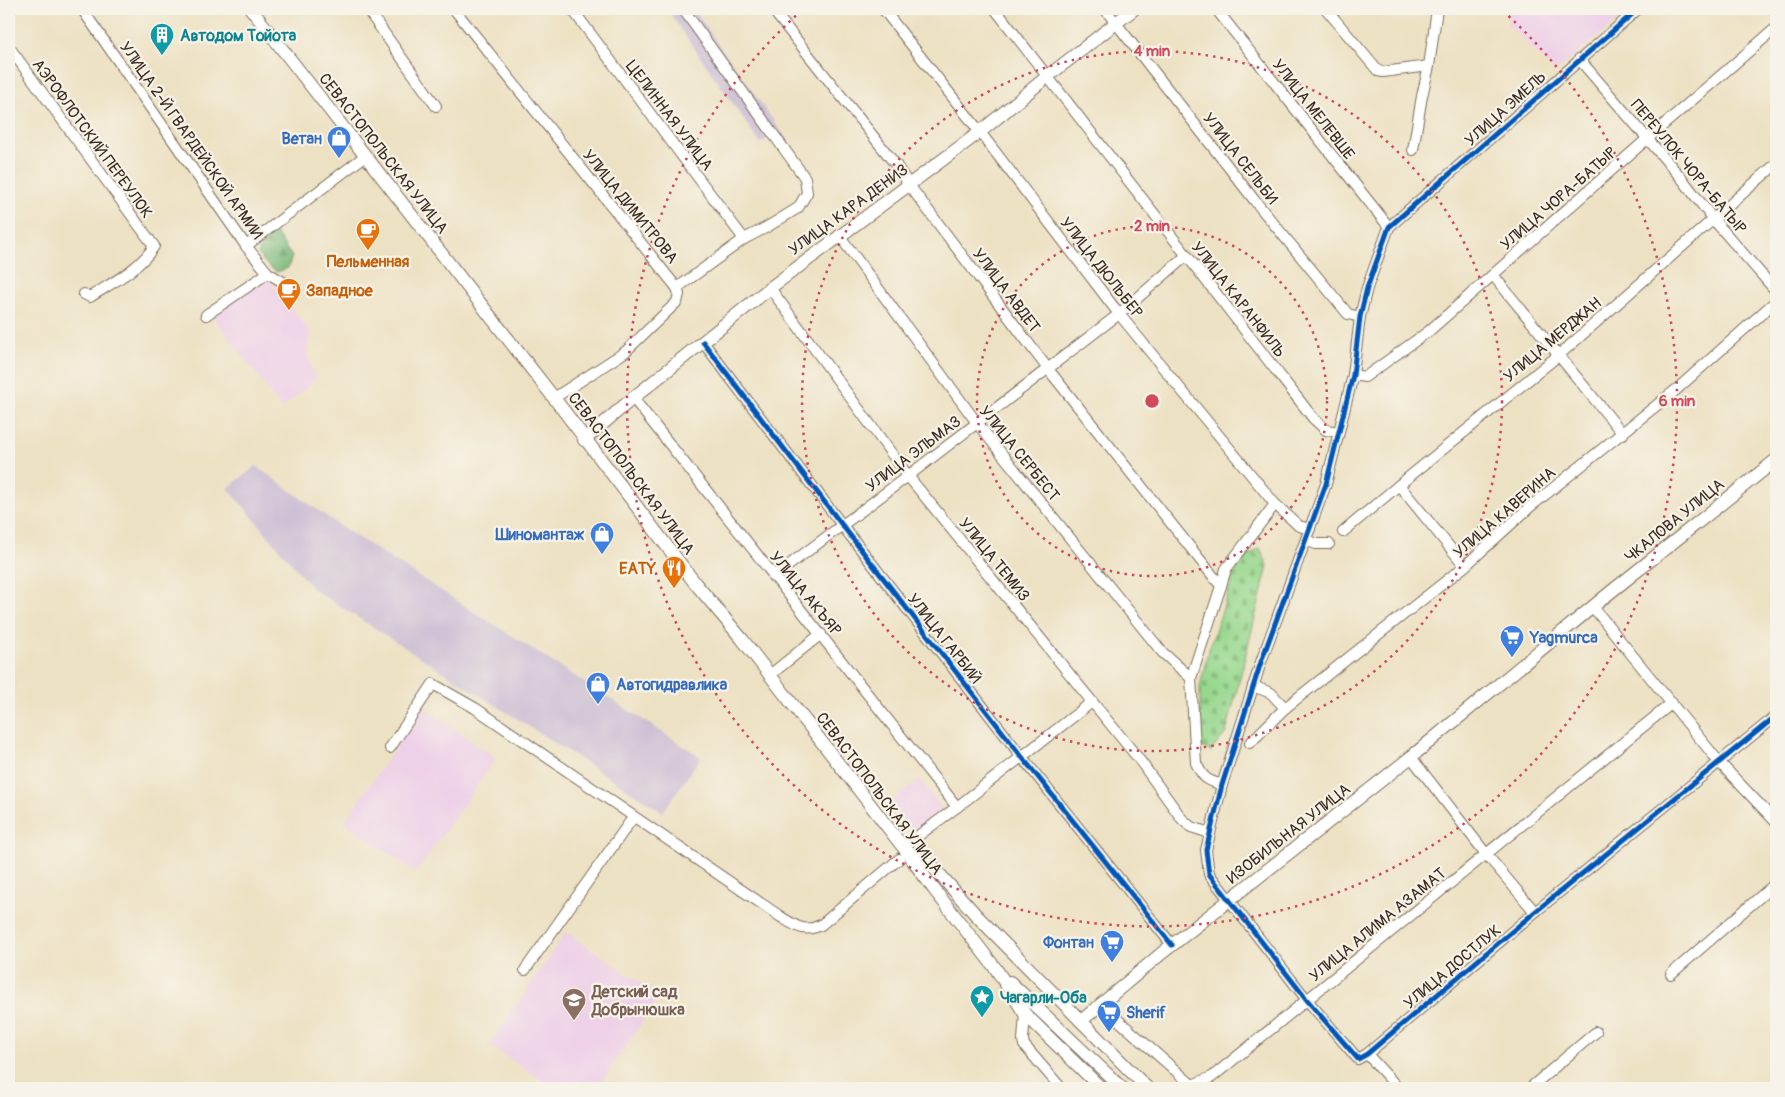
<svg xmlns="http://www.w3.org/2000/svg" width="1785" height="1097" font-family="Pangolin,sans-serif">
<defs>
<pattern id="forest-firs" width="22" height="20" patternUnits="userSpaceOnUse" patternTransform="scale(1.25)"><rect width="22" height="20" fill="#79b879"/><path d="M5 1l3.5 6h-7zM16 11l3.5 6h-7z" fill="#649663"/></pattern>
<pattern id="cemetery-stones" width="16" height="16" patternUnits="userSpaceOnUse" patternTransform="scale(1.25)"><rect width="16" height="16" fill="#97d88e"/><path d="M2 7V4a2 2 0 0 1 4 0v3zM10 15v-3a2 2 0 0 1 4 0v3z" fill="#83ba7a"/></pattern>
</defs>
<rect width="100%" height="100%" fill="#f7f3e8"/>
<filter id="ink" filterUnits="userSpaceOnUse"><feTurbulence type="fractalNoise" baseFrequency=".02" numOctaves="2"/><feDisplacementMap in="SourceGraphic" scale="10" xChannelSelector="R" yChannelSelector="G"/><feConvolveMatrix kernelMatrix="1 2 1 2 8 2 1 2 1" color-interpolation-filters="sRGB"/></filter>
<filter id="wash" filterUnits="userSpaceOnUse"><feTurbulence type="fractalNoise" baseFrequency=".0096" numOctaves="4" result="noise"/><feDisplacementMap in="SourceGraphic" scale="20" xChannelSelector="R" yChannelSelector="G"/><feGaussianBlur stdDeviation="1.12" result="paint"/><feColorMatrix in="noise" values="0 0 0 0 0 0 0 0 0 0 0 0 0 0 0 0 0 1.4 0 .05"/><feComposite in="paint" operator="in"/></filter>
<g filter="url(#wash)">
<rect width="100%" height="100%" fill="#ede1c3"/>
<g fill="#eed0e8">
<polygon points="1510,9 1631,9 1555,72 1507,24"/>
<polygon points="269,278 310,332 307,354 316,379 282,409 212,315"/>
<polygon points="424,707 496,758 416,873 344,822"/>
<polygon points="919,779 942,808 912,832 889,803"/>
<polygon points="566,932 660,996 597,1088 552,1088 489,1045"/>
</g>
<g fill="#ccbed4">
<polygon points="667,9 693,9 788,141 778,149 769,138 760,143"/>
<polygon points="256,466 343,528 701,757 663,812 313,589 228,488"/>
</g>
<polygon fill="url(#forest-firs)" stroke="#5a714c" points="276,233 292,257 288,268 277,272 268,266 258,254 265,239"/>
<polygon fill="url(#cemetery-stones)" stroke="#698156" points="1260,548 1268,566 1226,733 1211,751 1201,747 1200,687 1207,656 1238,563"/>
</g>
<g filter="url(#ink)">
<g fill="none" stroke-linecap="round" stroke-linejoin="round">
<defs>
<g id="minor">
<polyline points="82,9 246,246 268,273 283,282"/>
<polyline points="367,9 436,106"/>
<polyline points="454,9 677,288 679,294 677,302 625,352 554,398"/>
<polyline points="572,9 744,239"/>
<polyline points="772,9 896,165 909,185 1048,369 1221,586"/>
<polyline points="883,9 980,132 1119,314 1275,504 1299,526 1310,529"/>
<polyline points="995,9 1313,418 1326,430 1339,432"/>
<polyline points="1105,9 1255,201 1348,314 1360,317"/>
<polyline points="1216,9 1389,227"/>
<polyline points="1326,9 1378,71 1383,72 1429,66"/>
<polyline points="1638,9 1389,227 1367,288 1360,317 1353,375 1326,484 1261,662 1222,785 1206,850 1209,874 1307,1000 1358,1059 1367,1054 1535,912 1776,716"/>
<path d="M9,47L154,246C141,268 112,283 90,297L84,294"/>
<polyline points="1579,59 1683,180 1713,219 1776,291"/>
<polyline points="1413,150 1422,96 1429,66 1437,9"/>
<polyline points="839,235 977,423 1162,652 1191,678"/>
<polyline points="246,246 365,156"/>
<polyline points="1493,275 1623,434"/>
<polyline points="677,288 744,239 767,227 798,208 807,193 805,178 683,9"/>
<polyline points="770,288 908,476 1138,758 1182,819 1191,827 1210,833"/>
<polyline points="206,315 268,273"/>
<polyline points="703,342 842,525 1022,757 1172,945"/>
<polyline points="1353,375 1365,377 1429,331 1647,139 1776,28"/>
<polyline points="633,398 957,807"/>
<polyline points="1399,485 1465,566"/>
<polyline points="1343,532 1399,485 1559,355 1776,164"/>
<polyline points="1306,540 1316,544 1329,544"/>
<polyline points="773,577 908,476 1119,314 1186,256"/>
<polyline points="1593,607 1719,762 1776,822"/>
<polyline points="770,675 821,634"/>
<polyline points="1253,686 1271,693 1285,708"/>
<polyline points="1250,743 1285,708 1465,566 1531,506 1677,389 1776,301"/>
<path d="M390,748L433,684L475,708L781,917C796,926 804,933 821,925L899,859"/>
<polyline points="1411,757 1486,854 1535,912"/>
<path d="M1222,785C1206,780 1203,778 1196,763L1191,678L1221,586L1226,569L1275,504"/>
<polyline points="903,847 957,807 1092,702"/>
<polyline points="525,970 632,819"/>
<polyline points="1671,974 1776,883"/>
<polyline points="1101,1005 1192,1085 1212,1077 1672,703"/>
<polyline points="1025,1014 1023,1040 1024,1045 1061,1088"/>
<polyline points="1367,1054 1398,1088"/>
<polyline points="1530,1088 1596,1032"/>
</g>
<g id="major">
<polyline points="251,9 554,398 695,583 742,639 903,847 933,888 996,969 1025,1014 1101,1088"/>
<polyline points="584,440 633,398 770,288 980,132 1048,76 1134,9"/>
<polyline points="910,852 934,868 976,915 1081,1021 1162,953 1411,757 1607,595 1776,460"/>
<polyline points="1010,982 1122,1088"/>
<polyline points="1081,1021 1147,1088"/>
</g>
</defs>
<use href="#minor" stroke="#796a58" stroke-width="12"/>
<use href="#major" stroke="#796a58" stroke-width="14"/>
<use href="#minor" stroke="#fff" stroke-width="10"/>
<use href="#major" stroke="#fff" stroke-width="12"/>
<defs>
<g id="cycleway">
<polyline points="1638,9 1389,227 1367,288 1360,317 1353,375 1326,484 1261,662 1222,785 1206,850 1209,874 1307,1000 1358,1059 1367,1054 1535,912 1776,716"/>
<polyline points="703,342 842,525 1022,757 1172,945"/>
</g>
</defs>
<use href="#cycleway" stroke="#f7f3e8" stroke-width="8"/>
<use href="#cycleway" stroke="#0057b8" stroke-width="5"/>
</g>
</g>
<g fill="none" stroke="#d1495b" stroke-width="2.5" stroke-dasharray="2.5 5">
<circle cx="1152" cy="401" r="175"/>
<circle cx="1152" cy="401" r="350"/>
<path d="M1503 11A525 525 0 1 1 801 11"/>
</g>
<defs>
<symbol id="building-pin" viewBox="-11 -11 22 30"><path d="M0 17L-7.5 6A9.5 9.5 0 1 1 7.5 6Z" fill="#0f9aa8" stroke="#f7f3e8"/><path d="M-4-6H4V6H1V3H-1V6H-4ZM-2.5-4.3h1.7v1.8h-1.7ZM.8-4.3h1.7v1.8H.8ZM-2.5-1h1.7V.8h-1.7ZM.8-1h1.7V.8H.8Z" fill="#fff"/></symbol>
<symbol id="shop-pin" viewBox="-11 -11 22 30"><path d="M0 17L-7.5 6A9.5 9.5 0 1 1 7.5 6Z" fill="#3f7fe0" stroke="#f7f3e8"/><path d="M-5-2.5h2.3a2.7 3.5 0 0 1 5.4 0H5L5.5 6h-11ZM-1.5-2.5h3a1.5 2.3 0 0 0-3 0Z" fill="#fff"/></symbol>
<symbol id="cafe-pin" viewBox="-11 -11 22 30"><path d="M0 17L-7.5 6A9.5 9.5 0 1 1 7.5 6Z" fill="#e8710a" stroke="#f7f3e8"/><path d="M-5.5-4.5H6V0H3Q3 3.5 0 3.5H-2.5Q-5.5 3.5-5.5 0ZM3-3.2v2h1.7v-2ZM-6 4.5H4V6H-6Z" fill="#fff"/></symbol>
<symbol id="restaurant-pin" viewBox="-11 -11 22 30"><path d="M0 17L-7.5 6A9.5 9.5 0 1 1 7.5 6Z" fill="#e8710a" stroke="#f7f3e8"/><path d="M-5-6h1v4h1v-4h1v4h1v-4h1v5L-1.5 .5V6h-2V.5L-5-1ZM5-6V6H3V1.5H1.5Q1.5-4 5-6Z" fill="#fff"/></symbol>
<symbol id="supermarket-pin" viewBox="-11 -11 22 30"><path d="M0 17L-7.5 6A9.5 9.5 0 1 1 7.5 6Z" fill="#3f7fe0" stroke="#f7f3e8"/><path d="M-6-5.5h2.5l.6 2H6L4.5 2H-2.5L-4.4-4H-6ZM-1.5 3.2a1.3 1.3 0 1 0 .1 0ZM3 3.2a1.3 1.3 0 1 0 .1 0Z" fill="#fff"/></symbol>
<symbol id="sight-pin" viewBox="-11 -11 22 30"><path d="M0 17L-7.5 6A9.5 9.5 0 1 1 7.5 6Z" fill="#0f9aa8" stroke="#f7f3e8"/><path d="M0-6L1.8-2.2L6-1.7L2.9 1.2L3.7 5.4L0 3.3L-3.7 5.4L-2.9 1.2L-6-1.7L-1.8-2.2Z" fill="#fff"/></symbol>
<symbol id="school-pin" viewBox="-11 -11 22 30"><path d="M0 17L-7.5 6A9.5 9.5 0 1 1 7.5 6Z" fill="#8d6e63" stroke="#f7f3e8"/><path d="M0-5L7-2L0 1L-7-2ZM-4 1L0 2.5L4 1V4Q0 6-4 4Z" fill="#fff"/></symbol>
</defs>
<g fill-rule="evenodd">
<use href="#building-pin" x="148" y="21" width="28" height="38"/>
<use href="#shop-pin" x="325" y="124" width="28" height="38"/>
<use href="#cafe-pin" x="354" y="216" width="28" height="38"/>
<use href="#cafe-pin" x="275" y="276" width="28" height="38"/>
<use href="#shop-pin" x="588" y="520" width="28" height="38"/>
<use href="#restaurant-pin" x="660" y="554" width="28" height="38"/>
<use href="#supermarket-pin" x="1498" y="623" width="28" height="38"/>
<use href="#shop-pin" x="584" y="670" width="28" height="38"/>
<use href="#supermarket-pin" x="1098" y="928" width="28" height="38"/>
<use href="#sight-pin" x="968" y="983" width="28" height="38"/>
<use href="#school-pin" x="560" y="986" width="28" height="38"/>
<use href="#supermarket-pin" x="1095" y="998" width="28" height="38"/>
</g>
<g text-anchor="middle" stroke-width="4.5" stroke-linejoin="round" paint-order="stroke">
<g font-size="16" font-weight="bold" fill="#0d838f" stroke="#f7f3e8" text-anchor="start">
<text x="180" y="41">Автодом Тойота</text>
<text x="1000" y="1003">Чагарли-Оба</text>
</g>
<g font-size="16" fill="#3b2a1e" stroke="#f7f3e8">
<text transform="translate(1505 108) rotate(-42)" y="6">УЛИЦА ЭМЕЛЬ</text>
<text transform="translate(1314 109) rotate(52)" y="6">УЛИЦА МЕЛЕВШЕ</text>
<text transform="translate(670 115) rotate(53)" y="6">ЦЕЛИННАЯ УЛИЦА</text>
<text transform="translate(93 138) rotate(54)" y="6">АЭРОФЛОТСКИЙ ПЕРЕУЛОК</text>
<text transform="translate(192 140) rotate(55)" y="6">УЛИЦА 2-Й ГВАРДЕЙСКОЙ АРМИИ</text>
<text transform="translate(384 153) rotate(52)" y="6">СЕВАСТОПОЛЬСКАЯ УЛИЦА</text>
<text transform="translate(1241 158) rotate(52)" y="6">УЛИЦА СЕЛЬБИ</text>
<text transform="translate(1689 166) rotate(50)" y="6">ПЕРЕУЛОК ЧОРА-БАТЫР</text>
<text transform="translate(1558 198) rotate(-41)" y="6">УЛИЦА ЧОРА-БАТЫР</text>
<text transform="translate(631 206) rotate(51)" y="6">УЛИЦА ДИМИТРОВА</text>
<text transform="translate(848 209) rotate(-36)" y="6">УЛИЦА КАРА ДЕНИЗ</text>
<text transform="translate(1102 267) rotate(52)" y="6">УЛИЦА ДЮЛЬБЕР</text>
<text transform="translate(1007 290) rotate(53)" y="6">УЛИЦА АВДЕТ</text>
<text transform="translate(1239 299) rotate(52)" y="6">УЛИЦА КАРАНФИЛЬ</text>
<text transform="translate(1552 339) rotate(-40)" y="6">УЛИЦА МЕРДЖАН</text>
<text transform="translate(913 453) rotate(-37)" y="6">УЛИЦА ЭЛЬМАЗ</text>
<text transform="translate(1020 453) rotate(51)" y="6">УЛИЦА СЕРБЕСТ</text>
<text transform="translate(632 473) rotate(53)" y="6">СЕВАСТОПОЛЬСКАЯ УЛИЦА</text>
<text transform="translate(1504 512) rotate(-41)" y="6">УЛИЦА КАВЕРИНА</text>
<text transform="translate(1674 520) rotate(-39)" y="6">ЧКАЛОВА УЛИЦА</text>
<text transform="translate(995 559) rotate(51)" y="6">УЛИЦА ТЕМИЗ</text>
<text transform="translate(806 593) rotate(51)" y="6">УЛИЦА АКЪЯР</text>
<text transform="translate(945 638) rotate(52)" y="6">УЛИЦА ГАРБИЙ</text>
<text transform="translate(880 793) rotate(53)" y="6">СЕВАСТОПОЛЬСКАЯ УЛИЦА</text>
<text transform="translate(1288 833) rotate(-38)" y="6">ИЗОБИЛЬНАЯ УЛИЦА</text>
<text transform="translate(1377 924) rotate(-39)" y="6">УЛИЦА АЛИМА АЗАМАТ</text>
<text transform="translate(1452 966) rotate(-40)" y="6">УЛИЦА ДОСТЛУК</text>
</g>
<g font-size="16" font-weight="bold" fill="#366cbe" stroke="#f7f3e8" text-anchor="end">
<text x="322" y="144">Ветан</text>
<text x="584" y="540">Шиномантаж</text>
<text x="1530" y="643" text-anchor="start">Yagmurca</text>
<text x="616" y="690" text-anchor="start">Автогидравлика</text>
<text x="1094" y="948">Фонтан</text>
<text x="1126" y="1018" text-anchor="start">Sherif</text>
</g>
<g font-size="16" font-weight="bold" fill="#c56008" stroke="#f7f3e8">
<text x="368" y="267">Пельменная</text>
<text x="306" y="296" text-anchor="start">Западное</text>
<text x="656" y="574" text-anchor="end">EАTY</text>
</g>
<g font-size="16" font-weight="bold" fill="#785e54" stroke="#f7f3e8" text-anchor="start">
<text x="592" y="997">Детский сад<tspan x="592" dy="18">Добрынюшка</tspan></text>
</g>
</g>
<circle cx="1152" cy="401" r="8" fill="#d1495b" stroke="#f7f3e8" stroke-width="2.5"/>
<g font-size="15" text-anchor="middle" font-weight="bold" fill="#d1495b" stroke="#f7f3e8" stroke-width="4.5" stroke-linejoin="round" paint-order="stroke">
<text x="1152" y="56">4 min</text>
<text x="1152" y="231">2 min</text>
<text x="1677" y="406">6 min</text>
</g>
<rect width="1785" height="1097" fill="none" stroke="#f7f3e8" stroke-width="30"/>
</svg>
